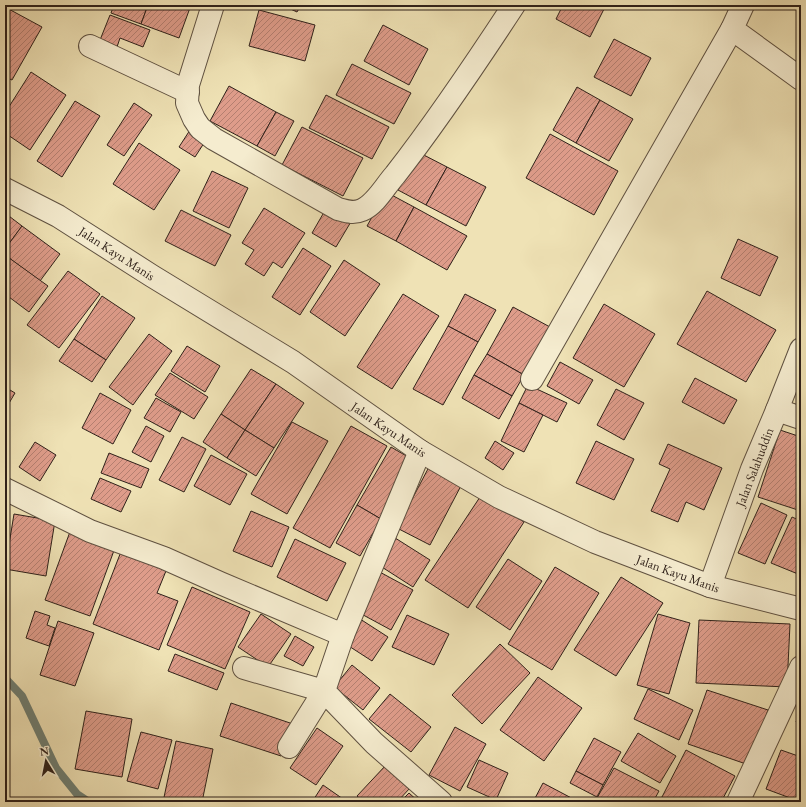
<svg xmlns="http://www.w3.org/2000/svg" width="806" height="807" font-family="'EB Garamond',serif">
<defs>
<pattern id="building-hatch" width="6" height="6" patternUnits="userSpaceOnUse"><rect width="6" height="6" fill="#de9c8a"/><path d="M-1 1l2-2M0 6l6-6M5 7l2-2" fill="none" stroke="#b47f70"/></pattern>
</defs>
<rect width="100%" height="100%" fill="#efe2b5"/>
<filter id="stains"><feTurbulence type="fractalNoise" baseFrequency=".005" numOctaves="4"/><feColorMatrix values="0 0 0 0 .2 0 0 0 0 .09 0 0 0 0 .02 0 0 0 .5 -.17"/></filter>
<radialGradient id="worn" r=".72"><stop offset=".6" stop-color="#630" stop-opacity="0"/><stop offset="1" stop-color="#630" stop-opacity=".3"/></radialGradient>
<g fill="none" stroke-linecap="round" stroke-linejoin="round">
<polyline stroke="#6f7f73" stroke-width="8" points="5,678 22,696 56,768 77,794 89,802"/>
</g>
<g fill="url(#building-hatch)" stroke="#2f211a">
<polygon points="114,5 148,5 141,24 111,13"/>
<polygon points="148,5 191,5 179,38 141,24"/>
<polygon points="282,5 301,5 297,12"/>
<polygon points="563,5 606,5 590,37 556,19"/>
<polygon points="5,7 42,27 12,80 5,77"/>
<polygon points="259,10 315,25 305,61 249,46"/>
<polygon points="110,15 150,30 143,47 120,38 117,47 100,40"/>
<polygon points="383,25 428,49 409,85 364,61"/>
<polygon points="614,39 651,58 631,96 594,77"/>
<polygon points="352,64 411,93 394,124 336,95"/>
<polygon points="31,72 66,95 30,150 5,133 5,113"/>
<polygon points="229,86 276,112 257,146 210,121"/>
<polygon points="577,87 600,100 576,143 553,130"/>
<polygon points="326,95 389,127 372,159 309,128"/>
<polygon points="600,100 633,119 609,161 576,143"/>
<polygon points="75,101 100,116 62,177 37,161"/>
<polygon points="134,103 152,115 124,156 107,145"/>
<polygon points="276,112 294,121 275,156 257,146"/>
<polygon points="302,127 363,158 343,196 282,165"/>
<polygon points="190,130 206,140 195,157 179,147"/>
<polygon points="550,134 618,171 594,215 526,178"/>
<polygon points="139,143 180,170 154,210 113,184"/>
<polygon points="418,152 447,167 426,205 398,190"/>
<polygon points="447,167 486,187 466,226 426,205"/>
<polygon points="212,171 248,188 229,228 193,211"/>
<polygon points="386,192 414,207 396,241 367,226"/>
<polygon points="327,207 352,220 336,247 312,233"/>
<polygon points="414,207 467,236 447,270 396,241"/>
<polygon points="264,208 305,233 282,268 273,262 264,276 245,264 254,250 242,243"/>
<polygon points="181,210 231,235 215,266 165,241"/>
<polygon points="5,213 22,226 5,249"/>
<polygon points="22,226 60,254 40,281 5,255 5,249"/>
<polygon points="738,239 778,257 760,296 721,278"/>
<polygon points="303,248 331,266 300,315 272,297"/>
<polygon points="5,255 48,286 29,312 5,294"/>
<polygon points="344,260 380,284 345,336 310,312"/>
<polygon points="68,271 100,294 59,348 27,325"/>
<polygon points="707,291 776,330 746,382 677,344"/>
<polygon points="403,294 439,316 392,389 357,367"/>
<polygon points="465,294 496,310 478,342 448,326"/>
<polygon points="102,296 135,318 106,360 74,339"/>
<polygon points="604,304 655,334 624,387 573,358"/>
<polygon points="513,307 550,327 524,375 487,354"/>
<polygon points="448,326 478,342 443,405 413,389"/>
<polygon points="149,334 172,351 133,405 109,387"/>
<polygon points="74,339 106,360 92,382 59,361"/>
<polygon points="187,346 220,366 205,392 171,371"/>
<polygon points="487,354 524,375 512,396 474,375"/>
<polygon points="560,362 593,380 579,404 547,386"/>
<polygon points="251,369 276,384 245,430 221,414"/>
<polygon points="170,373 208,397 194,419 155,395"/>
<polygon points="474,375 512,396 499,419 462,398"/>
<polygon points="695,378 737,400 724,424 682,402"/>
<polygon points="276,384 304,403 274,448 245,430"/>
<polygon points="528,385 567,403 557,422 519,403"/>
<polygon points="5,387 15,393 5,410"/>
<polygon points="616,389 644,403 624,440 597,425"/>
<polygon points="100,393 131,410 113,444 82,428"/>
<polygon points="156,398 181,412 170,432 144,418"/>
<polygon points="519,403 543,415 524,452 501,441"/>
<polygon points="221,414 245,430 227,458 203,442"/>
<polygon points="292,422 328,441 287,514 251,494"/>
<polygon points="146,426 164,436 151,462 132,452"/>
<polygon points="351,426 387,446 330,548 293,528"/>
<polygon points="245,430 274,448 256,476 227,458"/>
<polygon points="780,430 801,437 801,511 758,497"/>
<polygon points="182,437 206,449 184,492 159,480"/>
<polygon points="495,441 514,453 503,470 485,458"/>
<polygon points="596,441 634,459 614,500 576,483"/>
<polygon points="35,442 56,455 40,481 19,467"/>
<polygon points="668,444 722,468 704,510 686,502 678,522 651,511 670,469 659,464"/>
<polygon points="391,447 415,461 381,519 357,505"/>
<polygon points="109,453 149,469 141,488 101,473"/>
<polygon points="211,455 247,474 230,505 194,486"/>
<polygon points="430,465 463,482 430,545 397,528"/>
<polygon points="100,478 131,491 121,512 91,499"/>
<polygon points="482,494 524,522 468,608 425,580"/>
<polygon points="761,503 787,515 765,564 738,553"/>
<polygon points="357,505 381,519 360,556 336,543"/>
<polygon points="251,511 289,527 272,567 233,551"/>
<polygon points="14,514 55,521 46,576 5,569"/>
<polygon points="792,517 801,521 801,567 798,574 771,563"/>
<polygon points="71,529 116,545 90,616 45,600"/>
<polygon points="392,536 430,560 413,587 374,562"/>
<polygon points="295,539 346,563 327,601 277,577"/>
<polygon points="122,549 168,566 157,593 178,601 159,650 93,624"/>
<polygon points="508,559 542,581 510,630 476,607"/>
<polygon points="555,567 599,593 552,670 508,644"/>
<polygon points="376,570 413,590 391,630 354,610"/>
<polygon points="621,577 663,603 616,676 574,650"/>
<polygon points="192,587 250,612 225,669 167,645"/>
<polygon points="35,611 50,616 47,625 55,628 49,646 26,638"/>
<polygon points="261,614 291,634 268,667 238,647"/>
<polygon points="658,614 690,623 669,694 637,685"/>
<polygon points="407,615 449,634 434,665 392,647"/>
<polygon points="357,617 388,637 372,661 341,641"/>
<polygon points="699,620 790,624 787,687 696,683"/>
<polygon points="58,621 94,633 75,686 40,675"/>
<polygon points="295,636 314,647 303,666 284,656"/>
<polygon points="500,644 530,673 482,724 452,695"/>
<polygon points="175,654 224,673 217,690 168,671"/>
<polygon points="352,665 380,688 363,710 334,687"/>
<polygon points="538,677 582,708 544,761 500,730"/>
<polygon points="648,689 693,710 679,740 634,719"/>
<polygon points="707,690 768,710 749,765 688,744"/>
<polygon points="390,694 431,727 411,752 369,719"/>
<polygon points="231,703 293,724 281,756 220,736"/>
<polygon points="801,709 801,724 796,722"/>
<polygon points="86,711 132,719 122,777 75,769"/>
<polygon points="455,727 486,744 460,791 429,775"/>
<polygon points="317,728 343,746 316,785 290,768"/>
<polygon points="141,732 172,740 158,789 127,781"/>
<polygon points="638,733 676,756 660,783 621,761"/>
<polygon points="594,738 621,752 603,785 576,771"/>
<polygon points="176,741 213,749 202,802 163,802"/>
<polygon points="686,750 735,776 721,802 673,802 662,797"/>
<polygon points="781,750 801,757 801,802 766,789"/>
<polygon points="479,760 508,773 496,800 467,787"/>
<polygon points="386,765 410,788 397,802 364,802 357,796"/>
<polygon points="614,768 659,791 653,802 605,802 597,798"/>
<polygon points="576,771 603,785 597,797 570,783"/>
<polygon points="543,783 579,802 533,802"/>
<polygon points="323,785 343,799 341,802 312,802"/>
<polygon points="409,793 419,802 400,802"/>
<polygon points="661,797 669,802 658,802"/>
</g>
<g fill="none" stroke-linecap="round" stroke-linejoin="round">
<defs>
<g id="minor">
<path d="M213,5L188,85L187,103L194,119L200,128L214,139L338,209C346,211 353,214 362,210C376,204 385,186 395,175C438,120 476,63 514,5"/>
<polyline points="743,5 732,29 801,79"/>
<polyline points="90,46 188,92"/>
<polyline points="5,189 58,216 152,276 293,362 420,451 499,497 595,542 710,586 801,609"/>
<polyline points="532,379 732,29"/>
<polyline points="777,410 801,418"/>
<polyline points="420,451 343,635 324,691 374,743 441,802"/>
<polyline points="5,489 90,531 164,558 220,583 343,635"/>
<polyline points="710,586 752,469 777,410 801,349"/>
<polyline points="244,668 324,691 289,747"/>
<polyline points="738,802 801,667"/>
</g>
</defs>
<use href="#minor" stroke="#5f5141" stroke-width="24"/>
<use href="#minor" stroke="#f5eccf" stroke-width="22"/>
</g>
<g text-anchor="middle" stroke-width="3" stroke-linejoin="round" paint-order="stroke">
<g font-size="13" fill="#2f211a" stroke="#f5eccf">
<text transform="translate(117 253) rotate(33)" y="5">Jalan Kayu Manis</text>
<text transform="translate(389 429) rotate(34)" y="5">Jalan Kayu Manis</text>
<text transform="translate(754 467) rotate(-69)" y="5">Jalan Salahuddin</text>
<text transform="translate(678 573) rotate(20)" y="5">Jalan Kayu Manis</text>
</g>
</g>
<rect width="806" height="807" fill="none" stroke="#efe2b5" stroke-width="20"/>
<rect x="6" y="6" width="794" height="795" fill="none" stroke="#2f211a" stroke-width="2"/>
<rect x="10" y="10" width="786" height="787" fill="none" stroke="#2f211a"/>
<g transform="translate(46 761) rotate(350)" stroke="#f5eccf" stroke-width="3" paint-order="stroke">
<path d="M0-3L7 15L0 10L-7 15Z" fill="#2f211a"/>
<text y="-6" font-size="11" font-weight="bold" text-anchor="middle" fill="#2f211a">N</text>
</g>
<rect width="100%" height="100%" filter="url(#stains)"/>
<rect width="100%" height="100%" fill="url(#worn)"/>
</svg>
